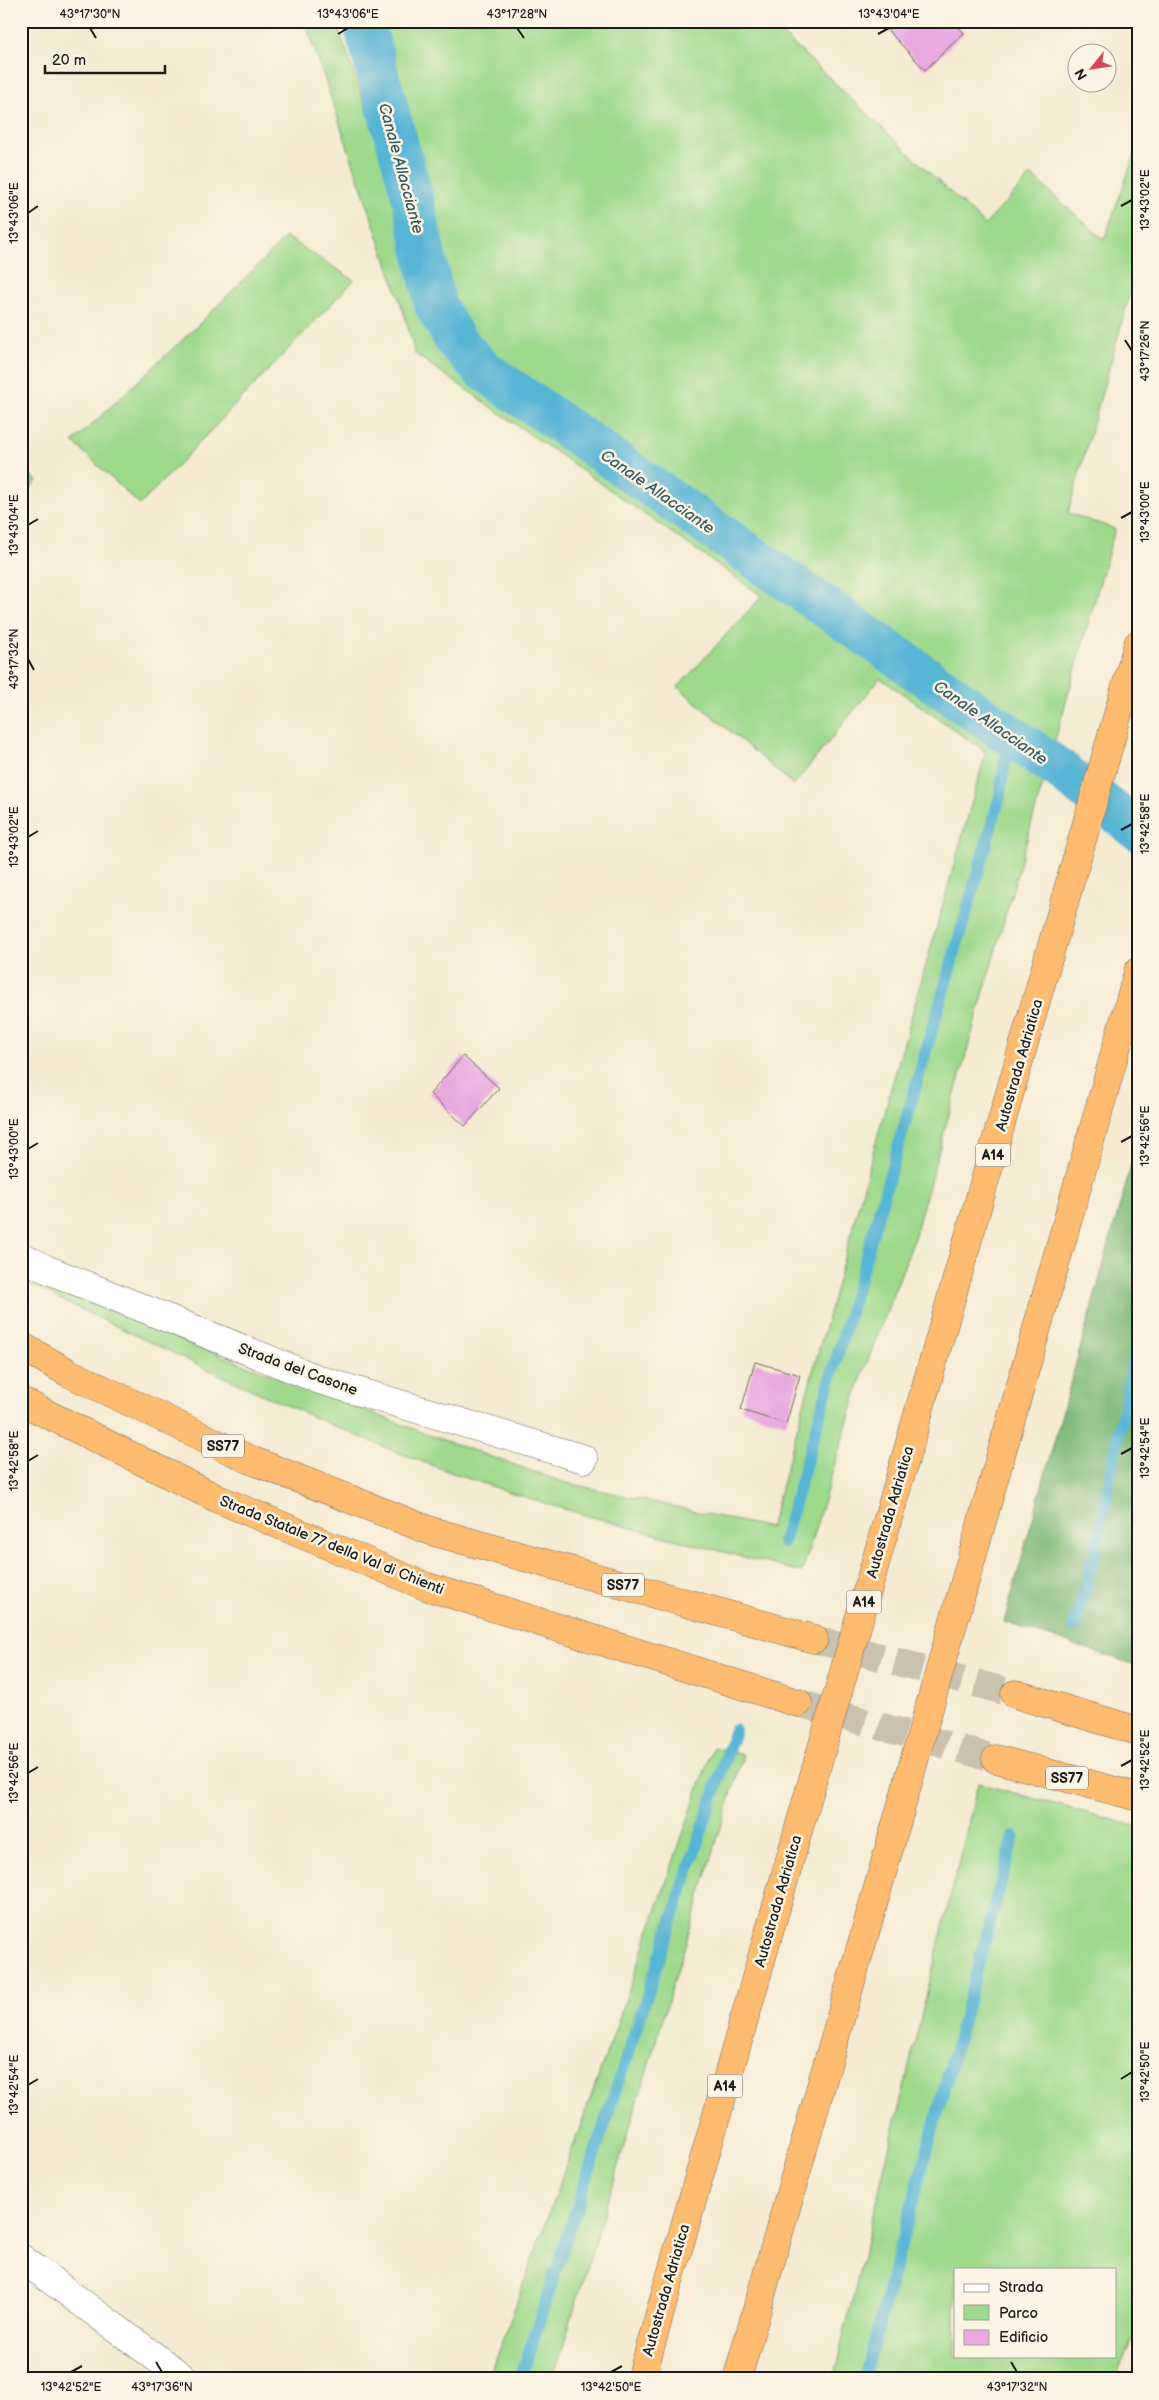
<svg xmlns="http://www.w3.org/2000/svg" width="1159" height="2400" font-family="'Balsamiq Sans',sans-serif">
<rect width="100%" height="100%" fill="#fcf5e5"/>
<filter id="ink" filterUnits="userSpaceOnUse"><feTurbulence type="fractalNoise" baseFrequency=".02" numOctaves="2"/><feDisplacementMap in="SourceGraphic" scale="10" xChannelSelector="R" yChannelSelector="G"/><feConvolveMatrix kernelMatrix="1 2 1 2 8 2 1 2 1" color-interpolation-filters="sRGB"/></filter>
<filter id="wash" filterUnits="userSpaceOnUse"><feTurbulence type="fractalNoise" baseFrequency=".0096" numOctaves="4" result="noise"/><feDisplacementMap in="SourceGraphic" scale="20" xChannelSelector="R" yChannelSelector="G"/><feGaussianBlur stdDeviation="1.12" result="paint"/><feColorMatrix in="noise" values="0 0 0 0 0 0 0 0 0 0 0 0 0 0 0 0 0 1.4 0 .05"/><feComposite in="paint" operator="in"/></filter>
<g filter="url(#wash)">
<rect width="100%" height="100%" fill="#f4ebd2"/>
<g fill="#9ed98c" stroke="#5d7a54" fill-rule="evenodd">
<path d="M305,21H336L386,166L406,135L373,21H769L985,225L1031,175L1104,240L1138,145V265L1068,513L1115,529L912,1245L860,1381L802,1572C677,1540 552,1510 431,1465C291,1412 157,1345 21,1281V1271L69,1294L201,1348L432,1436L563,1482L770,1528L877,1138L986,752L880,678L794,785L678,687L762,596L415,354L404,313Z"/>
<polygon points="286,237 354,280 140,505 73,442 195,328"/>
<polygon points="21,465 37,481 21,498"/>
<polygon points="713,1747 743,1755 553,2379 489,2379 615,2030"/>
<path d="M978,1783L1138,1827V2331L1136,2330L1115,2379H833ZM955,2269H1115V2356H955Z"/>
</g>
<polygon fill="#7eb978" stroke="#4d6a4a" points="1138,1140 1138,1666 1004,1622"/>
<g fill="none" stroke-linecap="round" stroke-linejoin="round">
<g stroke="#56b4d4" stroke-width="12">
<polyline points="783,1542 999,800 1009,735"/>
<polyline points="1074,1626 1095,1552 1138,1339"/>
<polyline points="520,2379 735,1730"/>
<polyline points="864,2379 1014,1836"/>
</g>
<polyline stroke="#56b4d4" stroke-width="42" points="363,21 413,199 435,305 456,341 482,369 1059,769 1138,830"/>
</g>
<g id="blocks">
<g fill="#eaaae0">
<polygon points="879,21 953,21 964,33 925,70"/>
<polygon points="463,1056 499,1088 465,1126 430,1094"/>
<polygon points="755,1362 800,1375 786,1424 741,1410"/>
</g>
</g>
</g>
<g filter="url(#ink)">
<use href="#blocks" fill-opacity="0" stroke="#68645c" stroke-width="1"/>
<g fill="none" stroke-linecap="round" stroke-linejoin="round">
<g stroke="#c9c2ae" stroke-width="28" stroke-dasharray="28 14" stroke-linecap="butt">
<polyline points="814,1639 1015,1694"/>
<polyline points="798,1703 996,1759"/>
</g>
<defs>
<g id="minor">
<polyline points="21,1256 46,1269 320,1380 584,1459"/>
<polyline points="21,2258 185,2379"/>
</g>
<g id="highway">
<polyline points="21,1346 69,1373 251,1460 431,1531 814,1639"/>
<polyline points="21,1401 216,1498 425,1586 798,1703"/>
<polyline points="919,1411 1138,644"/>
<polyline points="1006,1437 1138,972"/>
<polyline points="1015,1694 1138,1731"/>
<polyline points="996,1759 1138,1797"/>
<polyline points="641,2379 809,1793"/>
<polyline points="737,2379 899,1814"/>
</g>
</defs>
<use href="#minor" stroke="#68645c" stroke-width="29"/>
<use href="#highway" stroke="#68645c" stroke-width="29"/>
<use href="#minor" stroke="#fff" stroke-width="28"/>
<use href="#highway" stroke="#febc70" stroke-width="28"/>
<defs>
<g id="highway-bridge">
<polyline points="809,1793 919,1411"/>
<polyline points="899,1814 1006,1437"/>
</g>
</defs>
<use href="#highway-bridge" stroke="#68645c" stroke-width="29" stroke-linecap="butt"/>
<use href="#highway-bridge" stroke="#febc70" stroke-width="28"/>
</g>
</g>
<path fill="none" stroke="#1c1c1c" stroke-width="2" d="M90,28L96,38M517,28L524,38M338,34L348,28M878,34L889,28M1121,206L1132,200M28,213L38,206M1125,340L1132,351M1121,518L1132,512M28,525L38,519M28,659L34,670M1121,830L1132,824M28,837L38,831M1121,1142L1132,1136M28,1149L38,1143M1121,1454L1132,1448M28,1461L38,1455M1121,1766L1132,1760M28,1773L38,1767M1121,2079L1132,2072M28,2085L38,2079M156,2362L162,2372M1011,2362L1017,2372M71,2372L82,2366M611,2372L622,2366"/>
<g text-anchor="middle" stroke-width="5" stroke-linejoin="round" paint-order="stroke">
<g fill="#fcf5e5" stroke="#5f5d58" stroke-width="1">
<rect x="975.5" y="1143.5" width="35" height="23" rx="4"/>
<rect x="202" y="1434.5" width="42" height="23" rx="4"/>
<rect x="602" y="1573.5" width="42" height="23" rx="4"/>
<rect x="846.5" y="1590.5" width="35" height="23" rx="4"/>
<rect x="1046" y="1766.5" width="42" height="23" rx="4"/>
<rect x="707.5" y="2074.5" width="35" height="23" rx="4"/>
</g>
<g font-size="14" font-weight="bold" fill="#1c1c1c">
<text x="993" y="1160">A14</text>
<text x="223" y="1451">SS77</text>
<text x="623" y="1590">SS77</text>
<text x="864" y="1607">A14</text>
<text x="1067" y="1783">SS77</text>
<text x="725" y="2091">A14</text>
</g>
<g font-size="15" fill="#1c1c1c" stroke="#fcf5e5">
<text transform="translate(1019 1065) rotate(-74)" y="5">Autostrada Adriatica</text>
<text transform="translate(298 1369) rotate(20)" y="5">Strada del Casone</text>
<text transform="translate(890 1512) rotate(-74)" y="5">Autostrada Adriatica</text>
<text transform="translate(332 1545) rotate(22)" y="5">Strada Statale 77 della Val di Chienti</text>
<text transform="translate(778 1901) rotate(-74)" y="5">Autostrada Adriatica</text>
<text transform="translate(666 2290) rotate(-74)" y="5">Autostrada Adriatica</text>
</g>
<g font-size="16" font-style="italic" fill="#335966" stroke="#fcf5e5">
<text transform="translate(402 168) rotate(75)" y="6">Canale Allacciante</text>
<text transform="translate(658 491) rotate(35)" y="6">Canale Allacciante</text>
<text transform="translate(991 722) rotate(35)" y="6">Canale Allacciante</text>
</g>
</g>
<rect width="1159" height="2400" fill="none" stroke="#fcf5e5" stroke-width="55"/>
<rect x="954" y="2268" width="162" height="90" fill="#fcf5e5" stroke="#a29e95"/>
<rect x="964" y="2284" width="25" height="8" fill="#ffffff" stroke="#a29e95"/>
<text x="999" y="2292" font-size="15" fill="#1c1c1c">Strada</text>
<rect x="964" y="2305" width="25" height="15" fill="#9ed98c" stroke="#a29e95"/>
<text x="999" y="2318" font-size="15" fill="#1c1c1c">Parco</text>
<rect x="964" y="2330" width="25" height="15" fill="#eaaae0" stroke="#a29e95"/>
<text x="999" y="2342" font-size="15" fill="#1c1c1c">Edificio</text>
<g transform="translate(1092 68) rotate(240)"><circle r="24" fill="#fcf5e5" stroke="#a29e95"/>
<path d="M0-4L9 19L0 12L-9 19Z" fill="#d1495b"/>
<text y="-8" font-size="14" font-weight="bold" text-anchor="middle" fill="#1c1c1c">N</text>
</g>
<path d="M45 65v8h120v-8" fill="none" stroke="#1c1c1c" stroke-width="2.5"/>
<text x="52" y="65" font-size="15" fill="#1c1c1c" stroke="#fcf5e5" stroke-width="4" paint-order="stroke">20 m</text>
<rect x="28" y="28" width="1104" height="2344" fill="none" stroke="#1c1c1c" stroke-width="2"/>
<g font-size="12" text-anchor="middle" fill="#1c1c1c">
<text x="90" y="18">43°17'30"N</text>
<text x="348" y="18">13°43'06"E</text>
<text x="517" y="18">43°17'28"N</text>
<text x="889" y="18">13°43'04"E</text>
<text transform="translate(1145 200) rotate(-90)" y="4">13°43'02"E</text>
<text transform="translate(14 213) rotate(-90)" y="4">13°43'06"E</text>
<text transform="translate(1145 351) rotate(-90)" y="4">43°17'26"N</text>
<text transform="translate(1145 512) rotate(-90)" y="4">13°43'00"E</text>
<text transform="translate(14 525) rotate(-90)" y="4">13°43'04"E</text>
<text transform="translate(14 659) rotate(-90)" y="4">43°17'32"N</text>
<text transform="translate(1145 824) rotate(-90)" y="4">13°42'58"E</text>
<text transform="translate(14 837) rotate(-90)" y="4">13°43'02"E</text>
<text transform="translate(1145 1136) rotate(-90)" y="4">13°42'56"E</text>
<text transform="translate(14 1149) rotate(-90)" y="4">13°43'00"E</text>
<text transform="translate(1145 1448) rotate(-90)" y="4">13°42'54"E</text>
<text transform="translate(14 1461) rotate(-90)" y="4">13°42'58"E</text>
<text transform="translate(1145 1760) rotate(-90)" y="4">13°42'52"E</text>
<text transform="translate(14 1773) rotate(-90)" y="4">13°42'56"E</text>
<text transform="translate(1145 2072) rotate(-90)" y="4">13°42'50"E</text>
<text transform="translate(14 2085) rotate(-90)" y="4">13°42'54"E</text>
<text x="71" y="2391">13°42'52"E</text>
<text x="162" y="2391">43°17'36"N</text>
<text x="611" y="2391">13°42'50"E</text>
<text x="1017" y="2391">43°17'32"N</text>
</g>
</svg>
